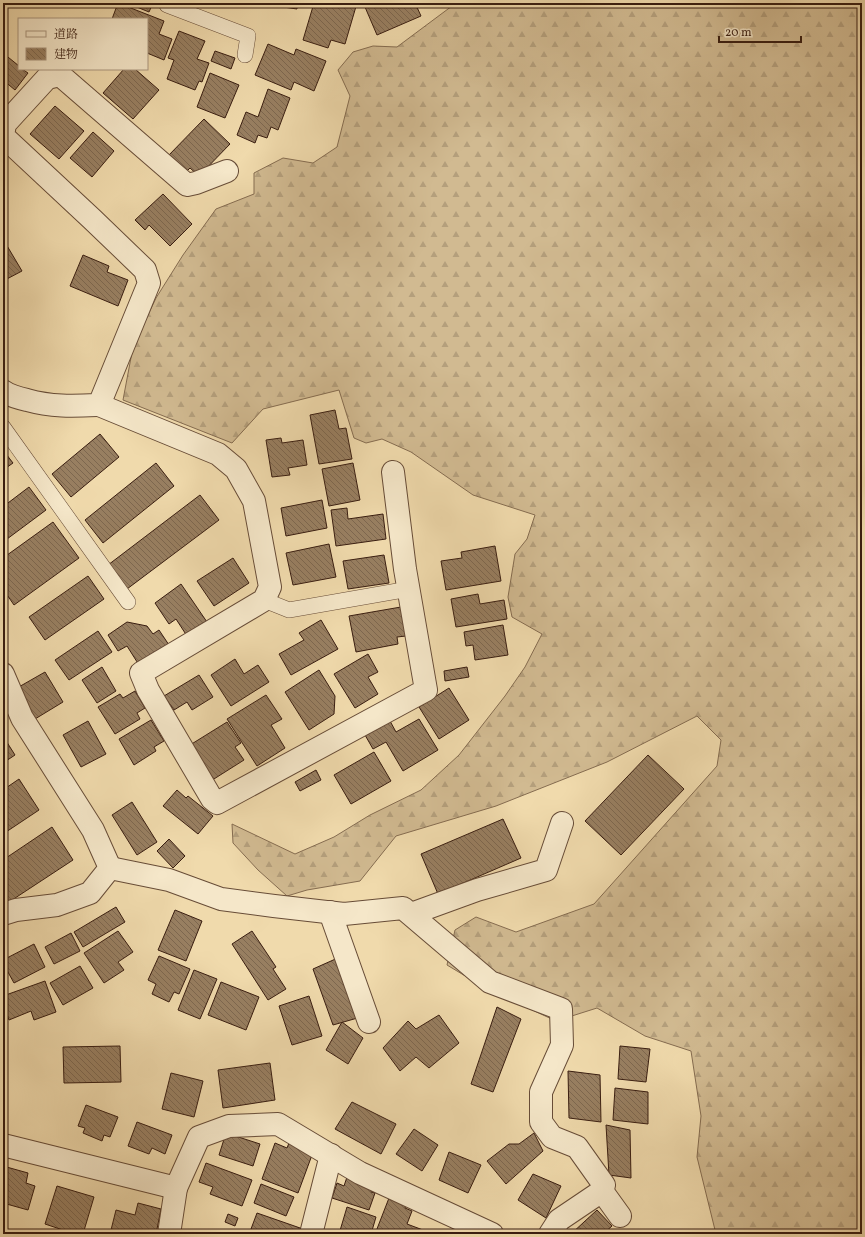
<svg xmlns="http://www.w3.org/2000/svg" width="865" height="1237" font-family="Vollkorn,'Noto Serif JP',serif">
<defs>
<pattern id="forest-firs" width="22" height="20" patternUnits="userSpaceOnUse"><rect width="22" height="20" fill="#d1ba91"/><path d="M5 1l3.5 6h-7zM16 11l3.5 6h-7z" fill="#b49f7c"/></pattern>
<pattern id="building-back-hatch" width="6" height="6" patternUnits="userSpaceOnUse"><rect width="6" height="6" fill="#987f61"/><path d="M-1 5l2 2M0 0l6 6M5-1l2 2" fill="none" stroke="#7d674f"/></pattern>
</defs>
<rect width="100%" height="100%" fill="#f0daac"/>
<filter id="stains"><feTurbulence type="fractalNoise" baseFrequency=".005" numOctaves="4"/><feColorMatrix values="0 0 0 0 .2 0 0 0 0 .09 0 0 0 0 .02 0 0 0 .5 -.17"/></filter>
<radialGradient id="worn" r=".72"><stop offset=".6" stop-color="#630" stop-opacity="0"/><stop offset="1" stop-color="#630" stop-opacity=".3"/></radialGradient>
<polygon fill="url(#forest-firs)" stroke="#856c50" points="456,3 862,3 862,1234 716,1234 697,1157 701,1116 691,1051 645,1036 597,1008 556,1021 487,989 447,965 455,930 476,917 516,932 594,904 717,766 721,740 697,716 607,762 496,806 396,836 360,881 307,890 287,896 258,870 233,843 232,824 295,854 334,837 370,815 421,790 459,755 505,696 525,667 542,634 512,617 508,597 515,554 527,539 535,515 473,495 411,452 382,439 366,443 354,438 339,390 263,409 232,443 123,400 133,347 156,298 183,255 216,209 254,194 254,173 283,158 313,163 337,147 350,96 338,70 353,52 373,46 397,47"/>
<g fill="url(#building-back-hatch)" stroke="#391d10">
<polygon points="118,3 164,21 159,34 172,39 164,60 147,53 147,19 112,19"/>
<polygon points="127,3 153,3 149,12"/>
<polygon points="256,3 297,3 297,9"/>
<polygon points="314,3 357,3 345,44 331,40 328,48 303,40"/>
<polygon points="374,3 420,3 416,5 421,16 377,35 365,7"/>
<polygon points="179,31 205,41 197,59 209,63 202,82 199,81 195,90 167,79 174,60 168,58"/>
<polygon points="268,44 294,55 296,49 326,61 314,91 294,82 291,90 255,75"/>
<polygon points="215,51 235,58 231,69 211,61"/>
<polygon points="3,53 19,66 19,69 22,69 28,73 15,90 3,80"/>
<polygon points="124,69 135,69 159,90 133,119 103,93"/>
<polygon points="210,73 239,85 225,118 197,107"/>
<polygon points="268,89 290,98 278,130 271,127 267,138 258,135 255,143 237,135 246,112 258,117"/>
<polygon points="55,106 84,131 59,159 30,134"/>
<polygon points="204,119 230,144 199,176 190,168 185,173 168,156"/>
<polygon points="93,132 114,151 92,177 70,158"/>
<polygon points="163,194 192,224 170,246 149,225 145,230 135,220"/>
<polygon points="3,239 22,271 3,281"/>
<polygon points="83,255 109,266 107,272 128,280 118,306 70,286"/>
<polygon points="335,410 339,429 346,428 352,459 319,464 310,415"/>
<polygon points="100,434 119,457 71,497 52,474"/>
<polygon points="281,438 282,443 303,440 307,465 288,468 290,475 272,477 266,440"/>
<polygon points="3,450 13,463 3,470"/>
<polygon points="156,463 174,486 103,543 85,520"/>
<polygon points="353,463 360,500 329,506 322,469"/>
<polygon points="29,487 46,510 3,542 3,505 4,506"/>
<polygon points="200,495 219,520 127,589 108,565"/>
<polygon points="322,500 327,528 286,536 281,508"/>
<polygon points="347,508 348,519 383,514 386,539 336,546 331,510"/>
<polygon points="53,522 79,558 14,605 3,589 3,558"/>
<polygon points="329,544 336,577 293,585 286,553"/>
<polygon points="495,546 501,581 446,590 441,561 462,558 461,552"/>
<polygon points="384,555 389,583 348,589 343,561"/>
<polygon points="233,558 249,583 214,606 197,581"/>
<polygon points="88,576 104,599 45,640 29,617"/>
<polygon points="181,584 207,622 187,636 176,619 169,624 155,603"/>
<polygon points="478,594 480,604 504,600 507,619 456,627 451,599"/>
<polygon points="401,607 406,636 397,637 398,644 356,652 349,616"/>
<polygon points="321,620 338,649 291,675 279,654 304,640 299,633"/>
<polygon points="127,622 147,626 153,634 159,630 169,645 139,665 127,646 118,651 108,635"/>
<polygon points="503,625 508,655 475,660 473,645 466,646 464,632"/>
<polygon points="98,631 112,652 69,680 55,660"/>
<polygon points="368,654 378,672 368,677 378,694 355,708 334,674"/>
<polygon points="235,659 244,674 258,665 269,682 231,706 211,675"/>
<polygon points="102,667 116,691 97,703 82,680"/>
<polygon points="467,667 469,677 445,681 444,671"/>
<polygon points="319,670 335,696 334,714 309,730 285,692"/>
<polygon points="45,672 63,702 35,719 17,688"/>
<polygon points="199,675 213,697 192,710 187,702 174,710 164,696"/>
<polygon points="449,688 469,720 439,739 419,707"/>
<polygon points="135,691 145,708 137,713 140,719 115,734 98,707 120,694 123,698"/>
<polygon points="266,695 282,719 271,725 285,748 257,766 227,719"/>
<polygon points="419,719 438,750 403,771 386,742 373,749 365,735 390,721 396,732"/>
<polygon points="151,720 164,741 154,747 156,751 134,765 119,739"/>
<polygon points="88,721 106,754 81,767 63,735"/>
<polygon points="227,722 241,743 235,747 244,760 206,784 190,745"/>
<polygon points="3,736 15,755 3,763"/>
<polygon points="374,752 391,781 351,804 334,775"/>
<polygon points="648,755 684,789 621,855 585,821"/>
<polygon points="316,770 321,780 300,791 295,782"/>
<polygon points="19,779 39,810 3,834 3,790"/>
<polygon points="177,790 186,798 188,796 213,816 198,834 163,806"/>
<polygon points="132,802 157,842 137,855 112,815"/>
<polygon points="503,819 521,858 438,894 421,854"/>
<polygon points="52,827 73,860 6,904 3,899 3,860"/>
<polygon points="169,839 185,856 173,868 157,851"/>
<polygon points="116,907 125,922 83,947 74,932"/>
<polygon points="175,910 202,921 186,961 158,950"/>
<polygon points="118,931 133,952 118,962 124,970 104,983 84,953"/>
<polygon points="252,931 276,967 273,969 286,989 268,1000 232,944"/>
<polygon points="71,933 80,951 54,964 45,947"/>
<polygon points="34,944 45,967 14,983 3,963 3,960"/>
<polygon points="159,956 190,969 179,994 174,992 169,1002 152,994 156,984 148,980"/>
<polygon points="340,957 361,1017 333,1025 313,969"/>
<polygon points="80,966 93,988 63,1005 50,983"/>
<polygon points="194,970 217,979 200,1019 178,1010"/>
<polygon points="45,981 56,1012 34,1020 31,1011 9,1020 3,1004 3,996"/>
<polygon points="221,982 259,997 246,1030 208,1015"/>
<polygon points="309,996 322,1036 292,1045 279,1006"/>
<polygon points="497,1007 521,1019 493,1092 471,1084"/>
<polygon points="439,1015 459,1043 429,1068 416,1057 400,1071 383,1048 408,1021 416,1029"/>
<polygon points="342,1022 363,1038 348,1064 326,1050"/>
<polygon points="120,1046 121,1082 64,1083 63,1047"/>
<polygon points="620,1046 650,1049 646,1082 618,1079"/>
<polygon points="270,1063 275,1100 223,1108 218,1070"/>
<polygon points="568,1071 600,1075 601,1122 569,1118"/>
<polygon points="171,1073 203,1081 194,1117 162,1109"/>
<polygon points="615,1088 648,1092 648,1124 613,1120"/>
<polygon points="352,1102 396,1124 381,1154 335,1129"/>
<polygon points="86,1105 118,1117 110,1137 104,1135 102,1141 83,1133 85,1128 78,1126"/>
<polygon points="137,1122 172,1135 165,1154 152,1148 149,1154 128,1146"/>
<polygon points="606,1125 630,1130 631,1178 609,1175"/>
<polygon points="414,1129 438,1145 422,1171 396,1154"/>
<polygon points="226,1133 260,1144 253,1166 219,1155"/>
<polygon points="534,1133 543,1151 506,1184 487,1161 509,1144 519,1144"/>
<polygon points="275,1143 287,1148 289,1143 303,1148 302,1151 312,1155 298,1193 262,1179"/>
<polygon points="449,1152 481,1165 468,1193 439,1180"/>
<polygon points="206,1163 252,1180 242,1206 210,1194 213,1187 199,1182"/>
<polygon points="3,1166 28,1173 26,1183 35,1186 28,1210 3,1203"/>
<polygon points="533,1174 561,1186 546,1218 518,1200"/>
<polygon points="347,1177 374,1185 371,1192 375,1193 369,1210 332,1198 337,1183 344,1186"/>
<polygon points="261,1184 294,1197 286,1216 254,1203"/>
<polygon points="57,1186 94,1197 83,1234 75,1234 45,1224"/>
<polygon points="389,1198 406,1205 405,1208 412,1211 407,1224 423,1230 421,1234 375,1234"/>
<polygon points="138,1203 161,1209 156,1234 110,1234 116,1210 135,1215"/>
<polygon points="347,1207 376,1217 371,1234 339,1234"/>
<polygon points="597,1210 612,1226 603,1234 571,1234"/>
<polygon points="257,1213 303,1229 301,1234 257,1234 257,1231 251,1229"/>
<polygon points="228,1214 238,1218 235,1226 225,1222"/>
</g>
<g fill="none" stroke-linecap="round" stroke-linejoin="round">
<defs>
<g id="lane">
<polyline points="167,3 167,5 248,36 245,55"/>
<polyline points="3,427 128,602"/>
<polyline points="264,600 289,610 409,589"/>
</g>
<g id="street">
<path d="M3,391C10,396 18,398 27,400C52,407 73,406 99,405L149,283L145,270L92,219L3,136L5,124L47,78L60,75L187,185L196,183L227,171"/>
<polyline points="99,405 218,454 236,469 254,501 270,587 264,600 141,673 148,690 212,799 217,803 426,690 405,569 393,472"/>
<polyline points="3,674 22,718 93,830 110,868 90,893 57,905 16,910 3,914"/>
<polyline points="110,868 169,880 221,899 274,906 344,914 403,908 490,982 561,1009 562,1045 541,1092 541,1122 552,1137 577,1147 604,1185 602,1191 559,1220 550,1234"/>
<polyline points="330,912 369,1022"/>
<polyline points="411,914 477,890 546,870 562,823"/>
<polyline points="3,1145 176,1188 199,1137 229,1126 278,1124 360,1173 492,1234"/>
<polyline points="602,1191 620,1216"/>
<polyline points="169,1234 176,1188"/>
<polyline points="311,1234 331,1155"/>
</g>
</defs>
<use href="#lane" stroke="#674c37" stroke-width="16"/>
<use href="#street" stroke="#674c37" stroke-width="24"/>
<use href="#lane" stroke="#f5e7c9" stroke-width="15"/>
<use href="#street" stroke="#f5e7c9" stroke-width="22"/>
</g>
<rect width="865" height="1237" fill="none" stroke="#f0daac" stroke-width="16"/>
<rect x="4" y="4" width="857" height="1229" fill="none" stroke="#391d10" stroke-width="2"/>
<rect x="8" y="8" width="849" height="1221" fill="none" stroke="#391d10"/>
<rect x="18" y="18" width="130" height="52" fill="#f5e7c9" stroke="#aa967f"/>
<rect x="26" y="31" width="20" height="6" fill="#f5e7c9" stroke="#aa967f"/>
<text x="54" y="38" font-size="12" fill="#391d10">道路</text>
<rect x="26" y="48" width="20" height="12" fill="url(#building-back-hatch)" stroke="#aa967f"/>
<text x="54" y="58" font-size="12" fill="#391d10">建物</text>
<path d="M719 36v6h82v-6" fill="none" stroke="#391d10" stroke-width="2"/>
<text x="725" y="36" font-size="12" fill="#391d10" stroke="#f5e7c9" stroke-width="3" paint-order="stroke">20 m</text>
<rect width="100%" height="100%" filter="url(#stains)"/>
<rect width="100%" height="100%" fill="url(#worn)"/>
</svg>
